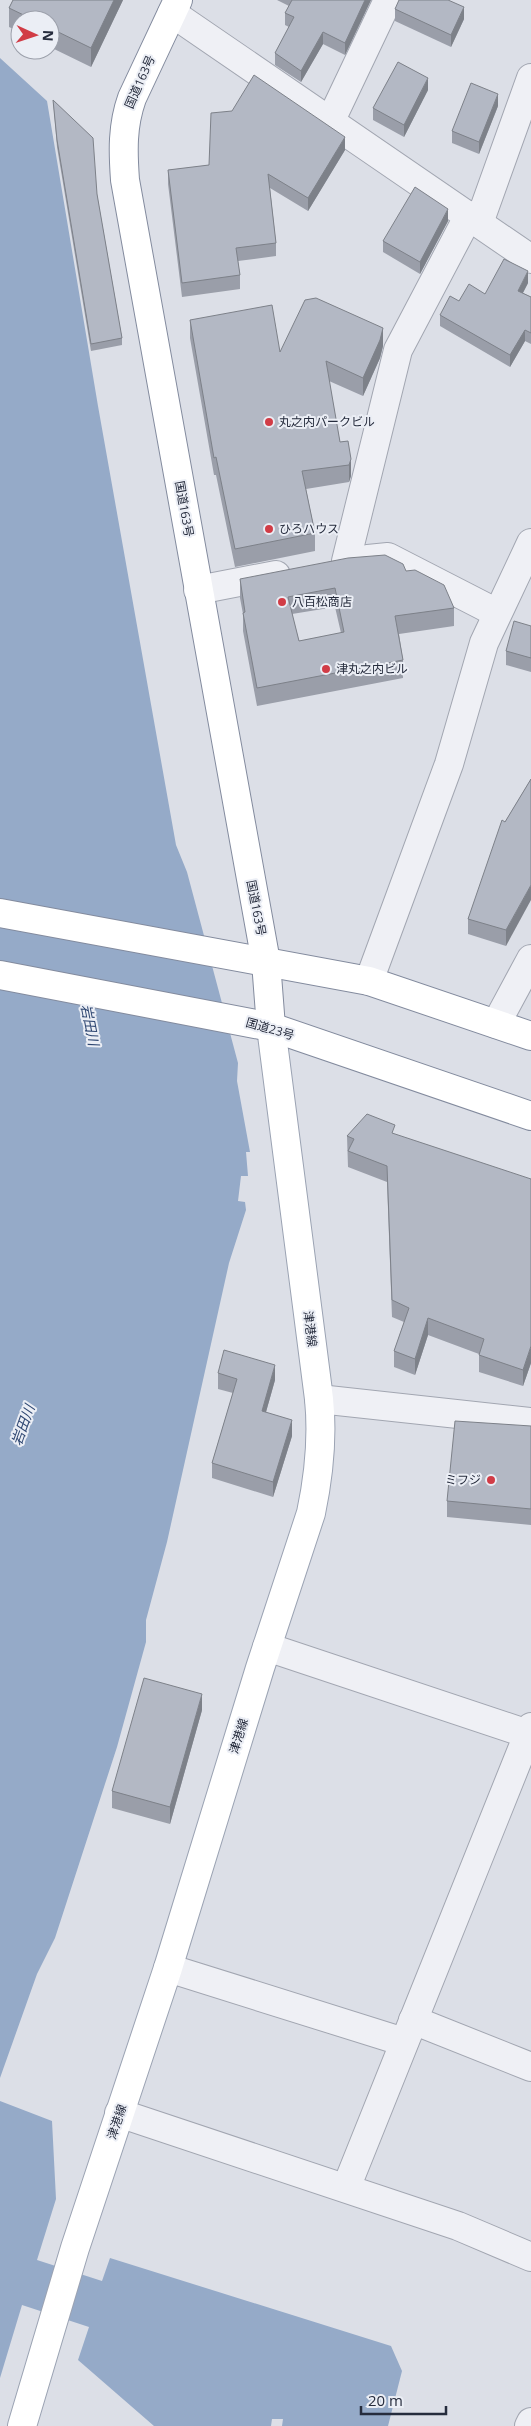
<svg xmlns="http://www.w3.org/2000/svg" width="531" height="2426" font-family="'Open Sans','Noto Sans JP',sans-serif">
<rect width="100%" height="100%" fill="#dcdfe7"/>
<g fill="#95aac8">
<polygon points="0,58 47,101 98,406 176,845 187,872 238,1063 237,1081 250,1152 246,1152 248,1176 241,1176 238,1201 245,1202 246,1210 229,1263 167,1542 146,1620 146,1642 117,1747 55,1938 37,1974 0,2078"/>
<polygon points="0,2101 52,2121 56,2199 37,2260 102,2281 110,2258 391,2346 402,2371 388,2426 282,2426 283,2419 272,2419 271,2426 154,2426 78,2360 89,2327 22,2305 0,2378"/>
</g>
<g fill="none" stroke-linecap="round" stroke-linejoin="round">
<defs>
<g id="minor">
<polyline points="172,13 531,259"/>
<polyline points="330,122 388,0"/>
<polyline points="479,223 531,78"/>
<polyline points="368,559 388,557 497,613"/>
<polyline points="346,561 398,350 469,215"/>
<polyline points="198,590 276,575"/>
<polyline points="369,981 449,764 484,643 531,543"/>
<polyline points="496,1024 531,959"/>
<polyline points="319,1399 531,1422"/>
<polyline points="267,1647 531,1735"/>
<polyline points="168,1968 404,2042"/>
<polyline points="413,2020 531,2067"/>
<polyline points="119,2113 458,2226 531,2257"/>
<polyline points="346,2188 531,1727"/>
<polyline points="529,2426 531,2422"/>
</g>
<path id="major" d="M22,2426L75,2248L168,1968L260,1668L311,1513C319,1475 323,1439 319,1399L271,1027"/>
<g id="highway">
<path d="M178,0L132,98C122,126 123,152 125,180L266,962L271,1027"/>
<polyline points="0,913 369,981 531,1036"/>
<polyline points="0,975 271,1027 531,1116"/>
</g>
</defs>
<use href="#minor" stroke="#a2a6b1" stroke-width="30"/>
<use href="#major" stroke="#9ba3b3" stroke-width="30"/>
<use href="#highway" stroke="#838b9e" stroke-width="30"/>
<use href="#minor" stroke="#eff0f5" stroke-width="28"/>
<use href="#major" stroke="#fff" stroke-width="28"/>
<use href="#highway" stroke="#fff" stroke-width="28"/>
</g>
<g fill="#9a9ea9" fill-rule="evenodd">
<polygon points="13,0 123,0 91,67 50,47 50,20 20,20 20,32 9,27 9,8"/>
<polygon points="277,0 371,0 345,55 323,44 301,82 275,65 275,53 289,27 285,25 285,13 289,6"/>
<polygon points="395,9 464,19 451,47 395,21"/>
<polygon points="428,90 404,137 373,120 373,108"/>
<polygon points="53,100 97,194 122,338 122,345 91,351 57,147"/>
<polygon points="498,106 479,154 452,143 452,131"/>
<polygon points="345,150 308,211 270,188 276,243 276,256 238,261 240,275 240,289 182,297 168,184 168,170"/>
<polygon points="448,221 420,274 383,252 383,241"/>
<polygon points="528,283 523,293 531,297 531,344 525,341 510,367 440,326 440,315 459,301"/>
<polygon points="190,320 280,352 383,346 380,358 363,396 329,381 340,442 348,441 351,476 349,482 306,489 315,533 315,551 235,567 216,475 214,475 190,338"/>
<path d="M406,571L454,608V626L399,634L403,660V678L257,706L243,631V614L240,598V579ZM335,607L341,633L299,641L292,614Z"/>
<polygon points="531,626 531,672 506,665 506,651"/>
<polygon points="531,779 506,946 468,934 468,919 505,822"/>
<polygon points="395,1134 531,1363 523,1386 479,1372 479,1354 428,1335 415,1375 394,1367 394,1351 404,1322 392,1317 387,1182 348,1167 347,1136"/>
<polygon points="218,1373 275,1380 266,1412 292,1436 273,1497 212,1478 212,1463 233,1393 218,1389"/>
<polygon points="531,1426 531,1525 447,1517 447,1501"/>
<polygon points="202,1710 170,1824 112,1808 112,1791"/>
</g>
<g fill="#7d8189">
<polygon points="114,0 123,0 91,67 91,48"/>
<polygon points="365,0 371,0 345,55 345,43"/>
<polygon points="464,7 464,19 451,47 451,35"/>
<polygon points="323,32 323,44 301,82 301,71"/>
<polygon points="428,78 428,90 404,137 404,125"/>
<polygon points="498,94 498,106 479,154 479,142"/>
<polygon points="345,137 345,150 308,211 308,198"/>
<polygon points="448,209 448,221 420,274 420,262"/>
<polygon points="528,271 528,283 518,302 518,291"/>
<polygon points="383,328 383,346 380,358 363,396 363,378"/>
<polygon points="525,330 525,341 510,367 510,355"/>
<polygon points="351,459 351,476 349,482 349,465"/>
<polygon points="531,885 531,900 506,946 506,930"/>
<polygon points="428,1318 428,1335 415,1375 415,1359"/>
<polygon points="531,1346 531,1363 523,1386 523,1370"/>
<polygon points="275,1365 275,1380 262,1426 262,1411"/>
<polygon points="292,1420 292,1436 273,1497 273,1482"/>
<polygon points="202,1694 202,1710 170,1824 170,1807"/>
</g>
<g fill="#b3b8c4" stroke="#7d8189" fill-rule="evenodd">
<polygon points="13,0 114,0 91,48 50,28 50,20 34,20 9,8"/>
<polygon points="292,0 365,0 345,43 323,32 301,71 275,53 294,17 285,13"/>
<polygon points="399,0 448,0 464,7 451,35 395,9"/>
<polygon points="398,62 428,78 404,125 373,108"/>
<polygon points="254,75 345,137 308,198 268,174 276,243 236,248 240,275 182,283 168,170 209,165 211,113 232,111"/>
<polygon points="471,83 498,94 479,142 452,131"/>
<polygon points="53,100 93,138 97,194 122,338 91,344 57,140"/>
<polygon points="415,187 448,209 420,262 383,241"/>
<polygon points="504,259 528,271 518,291 531,297 531,333 525,330 510,355 440,315 450,296 459,301 469,284 485,294"/>
<polygon points="316,298 383,328 380,340 363,378 326,361 340,442 348,441 351,459 349,465 302,471 315,533 235,549 216,457 214,458 190,320 272,305 280,352 305,300"/>
<path d="M385,555L403,564L406,571L415,570L444,585L454,608L395,616L403,660L257,688L243,613L245,612L240,579L348,558ZM335,588L344,632L299,641L288,597Z"/>
<polygon points="514,621 531,626 531,658 506,651"/>
<polygon points="531,779 531,885 506,930 468,919 502,820 505,822"/>
<polygon points="367,1114 395,1125 392,1133 531,1179 531,1346 523,1370 479,1355 484,1339 428,1318 415,1359 394,1351 409,1308 392,1300 387,1166 348,1151 354,1139 347,1136"/>
<polygon points="224,1350 275,1365 262,1411 292,1420 273,1482 212,1463 237,1379 218,1373"/>
<polygon points="455,1421 531,1426 531,1509 447,1501"/>
<polygon points="144,1678 202,1694 170,1807 112,1791"/>
</g>
<g fill="#d13c46" stroke="#ebeef5" stroke-width="2">
<circle cx="269" cy="422" r="5"/>
<circle cx="269" cy="529" r="5"/>
<circle cx="282" cy="602" r="5"/>
<circle cx="326" cy="669" r="5"/>
<circle cx="491" cy="1480" r="5"/>
</g>
<g text-anchor="middle" stroke-width="4" stroke-linejoin="round" paint-order="stroke">
<g font-size="12" fill="#262c3d" stroke="#ebeef5">
<text transform="translate(140 82) rotate(-66)" y="4">国道163号</text>
<text transform="translate(184 509) rotate(80)" y="4">国道163号</text>
<text transform="translate(256 908) rotate(79)" y="4">国道163号</text>
<text transform="translate(270 1029) rotate(16)" y="4">国道23号</text>
<text transform="translate(310 1329) rotate(83)" y="4">津港線</text>
<text transform="translate(239 1736) rotate(-73)" y="4">津港線</text>
<text transform="translate(117 2122) rotate(-72)" y="4">津港線</text>
</g>
<g font-size="12" fill="#262c3d" stroke="#ebeef5" text-anchor="start">
<text x="279" y="426">丸之内パークビル</text>
<text x="279" y="533">ひろハウス</text>
<text x="292" y="606">八百松商店</text>
<text x="336" y="673">津丸之内ビル</text>
<text x="481" y="1484" text-anchor="end">ミフジ</text>
</g>
<g font-size="14" font-style="italic" fill="#2f4772" stroke="#ebeef5">
<text transform="translate(90 1025) rotate(79)" y="5">岩田川</text>
<text transform="translate(23 1425) rotate(-70)" y="5">岩田川</text>
</g>
</g>
<g transform="translate(35 35) rotate(93)"><circle r="24" fill="#ebeef5" stroke="#9ca0ab"/>
<path d="M0-4L9 19L0 12L-9 19Z" fill="#d13c46"/>
<text y="-8" font-size="14" font-weight="bold" text-anchor="middle" fill="#262c3d">N</text>
</g>
<path d="M361 2406v8h85v-8" fill="none" stroke="#262c3d" stroke-width="2.5"/>
<text x="368" y="2406" font-size="15" fill="#262c3d" stroke="#ebeef5" stroke-width="4" paint-order="stroke">20 m</text>
</svg>
